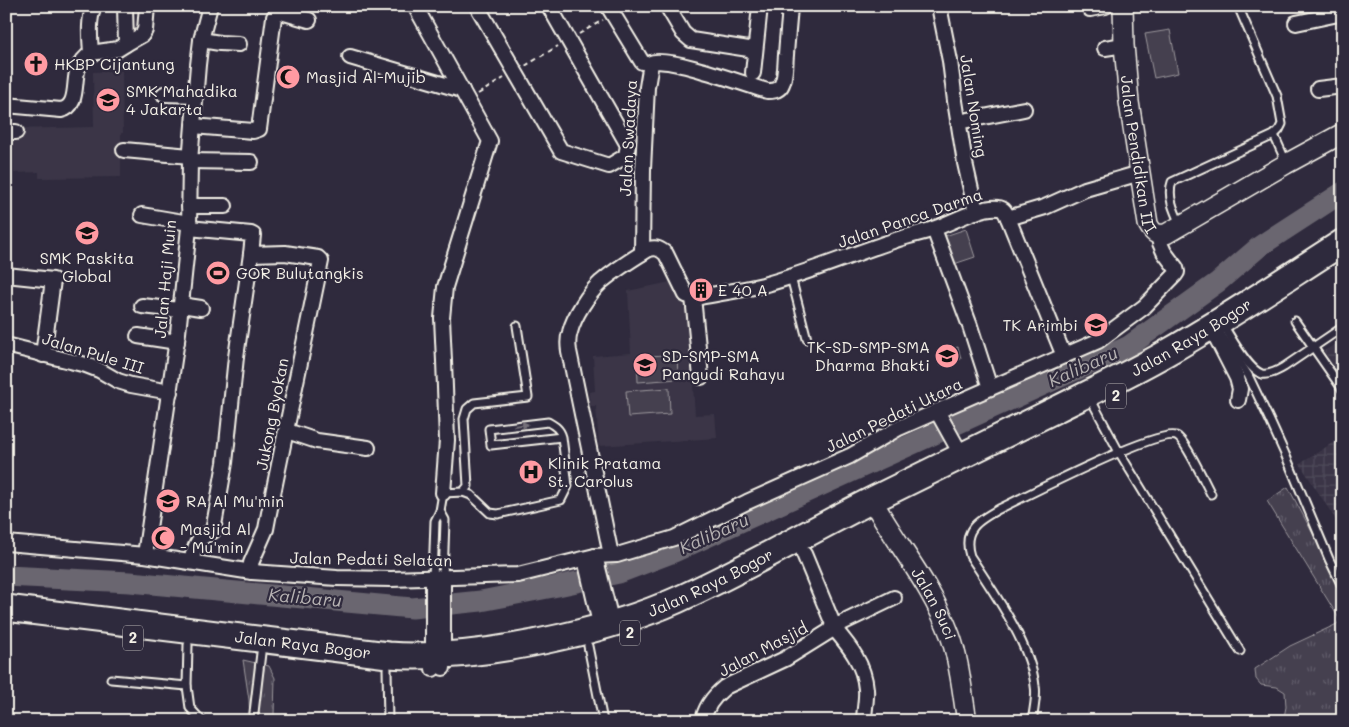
<svg xmlns="http://www.w3.org/2000/svg" width="1349" height="727" font-family="Mali,sans-serif">
<defs>
<pattern id="industrial-grid" width="8" height="8" patternUnits="userSpaceOnUse" patternTransform="scale(1.25)"><rect width="8" height="8" fill="#3b3647"/><path d="M0 4h8M4 0v8" fill="none" stroke="#4e4a59"/></pattern>
<pattern id="grass-tufts" width="24" height="20" patternUnits="userSpaceOnUse" patternTransform="scale(1.25)"><rect width="24" height="20" fill="#454050"/><path d="M3 7l-1-3M5 7V3M7 7l1-3M15 17l-1-3M17 17v-4M19 17l1-3" fill="none" stroke="#605c69"/></pattern>
</defs>
<rect width="100%" height="100%" fill="#2f2a3d"/>
<filter id="ink" filterUnits="userSpaceOnUse"><feTurbulence type="fractalNoise" baseFrequency=".02" numOctaves="2"/><feDisplacementMap in="SourceGraphic" scale="10" xChannelSelector="R" yChannelSelector="G"/><feConvolveMatrix kernelMatrix="1 2 1 2 8 2 1 2 1" color-interpolation-filters="sRGB"/></filter>
<g filter="url(#ink)">
<g fill="#3b3647">
<polygon points="122,71 123,133 121,133 121,177 39,178 39,172 14,173 13,129 94,127 93,72"/>
<polygon points="675,281 684,293 693,321 699,386 693,386 695,415 715,414 717,438 599,446 596,406 590,406 589,392 595,391 593,356 631,353 628,291"/>
</g>
<g fill="url(#industrial-grid)">
<polygon points="1343,340 1343,380 1324,351"/>
<polygon points="1343,436 1343,531 1300,464"/>
</g>
<g fill="url(#grass-tufts)" stroke="#9c989c">
<polygon points="1288,487 1343,590 1343,721 1267,721 1284,717 1286,707 1285,692 1277,687 1261,685 1256,679 1255,669 1290,646 1337,624 1340,620 1267,501"/>
<polygon points="243,660 269,666 275,678 274,715 276,721 250,721 249,700"/>
</g>
<g fill="#454050" stroke="#9c989c">
<polygon points="1170,30 1178,73 1154,78 1145,34"/>
<polygon points="966,229 975,257 954,264 945,236"/>
<polygon points="958,347 961,359 941,365 938,353"/>
<polygon points="677,354 678,379 638,382 637,357"/>
<polygon points="669,388 670,414 628,417 626,391"/>
</g>
<g fill="none" stroke-linecap="round" stroke-linejoin="round">
<polyline stroke="#6a6670" stroke-width="21" points="6,576 130,582 412,608 481,601 558,586 619,573 674,552 1129,346 1218,282 1260,246 1343,192"/>
<defs>
<g id="lane">
<polyline points="1274,135 1286,162"/>
<path d="M1180,224C1174,211 1167,196 1172,182L1274,135L1279,130L1282,124L1277,96L1238,6"/>
<polyline points="791,277 807,339"/>
<polyline points="1295,321 1343,390"/>
<path d="M1223,325C1231,337 1248,370 1262,374C1270,375 1277,371 1284,367L1343,327"/>
<polyline points="1222,336 1248,375 1270,421 1285,454 1329,559 1343,588"/>
<polyline points="1089,396 1119,452 1240,651"/>
<polyline points="463,492 468,486 464,419 467,409 474,403 528,397 517,326"/>
<polyline points="440,511 445,520 443,578"/>
<path d="M433,579L435,521L440,511L443,493L463,492L471,495L490,513L498,514L561,500L568,486L562,437C560,429 555,426 548,422L489,429L491,445L562,437"/>
<polyline points="588,646 603,721"/>
<polyline points="387,669 388,721"/>
<polyline points="111,679 187,686 188,645"/>
<polyline points="187,686 190,708 202,721"/>
<path d="M1033,716C1034,707 1037,696 1035,686C1031,645 993,591 970,556C962,530 977,521 999,509C1024,497 1156,429 1176,436C1185,439 1205,483 1211,494"/>
<polyline points="253,721 261,653"/>
</g>
<g id="street">
<polyline points="415,6 490,141 445,287 442,318 444,361 447,440 443,493"/>
<polyline points="477,6 561,151 609,166 626,156 628,145 549,6"/>
<polyline points="608,6 642,62"/>
<polyline points="667,6 683,33 691,40 755,50"/>
<polyline points="939,6 950,61 955,101 965,163 976,212"/>
<polyline points="1090,9 1106,6"/>
<polyline points="1296,23 1343,13"/>
<polyline points="201,40 220,43 239,44"/>
<polyline points="126,44 142,35 145,30 147,6"/>
<polyline points="1105,48 1124,45"/>
<path d="M91,53C90,37 88,20 94,6"/>
<polyline points="350,57 462,90"/>
<polyline points="753,73 760,6"/>
<polyline points="1318,89 1343,86"/>
<polyline points="164,94 196,95"/>
<path d="M6,105L61,110C79,107 73,81 78,68C81,62 86,57 91,53L118,49L126,44L125,6"/>
<polyline points="958,122 1024,109"/>
<polyline points="193,126 253,131 259,129 274,17 276,14 281,12 309,20"/>
<polyline points="6,132 16,132"/>
<polyline points="124,150 190,156"/>
<polyline points="190,161 251,162"/>
<polyline points="189,206 225,206"/>
<polyline points="142,215 189,223"/>
<polyline points="1008,218 1045,207 1085,189 1140,173"/>
<polyline points="189,228 251,234 253,235 251,254 285,253 318,258 321,261 269,513 266,529 251,563 252,572"/>
<polyline points="934,229 970,326 990,388"/>
<path d="M642,253L643,169L647,87L651,63C665,55 747,85 767,91C772,91 778,91 781,86C786,78 785,64 786,55C787,38 789,22 790,6"/>
<polyline points="6,275 53,280 43,355"/>
<polyline points="693,297 701,377"/>
<polyline points="181,305 201,308"/>
<polyline points="142,306 180,310"/>
<polyline points="138,336 177,342"/>
<polyline points="1217,339 1237,378 1240,389 1238,400"/>
<polyline points="6,345 86,365 99,370 118,381 131,385 170,392"/>
<polyline points="937,411 962,456"/>
<polyline points="287,431 317,441 368,448"/>
<polyline points="6,543 145,555 252,572 337,578 391,579 518,575 595,556 617,555 674,538 747,502 850,456 899,428 1098,341 1144,307 1175,275 1177,272 1176,268 1164,252 1160,243 1158,235"/>
<polyline points="145,555 178,333 189,228 190,161 198,65 201,40 210,6"/>
<path d="M611,555L569,351C568,345 568,338 570,332C574,316 589,293 601,282C614,271 634,258 649,249C657,247 660,249 666,254L686,295L693,297H700C721,293 742,290 763,285C808,273 850,255 893,241C906,236 920,234 933,229C951,223 980,206 998,208C1004,208 1006,213 1008,218L1064,356"/>
<polyline points="595,556 612,624"/>
<polyline points="585,559 601,628"/>
<path d="M191,561C196,544 196,539 213,531L225,463L236,357L251,254"/>
<polyline points="833,624 840,624 894,598"/>
<path d="M833,627C849,646 864,663 866,689C867,699 864,710 864,721"/>
<polyline points="443,668 443,578"/>
<polyline points="433,669 433,579"/>
<path d="M703,721C705,707 714,696 725,687L785,659L830,631L833,624L804,554"/>
</g>
<g id="secondary">
<path id="s1" d="M1123,6L1124,45L1129,102L1148,224C1153,233 1155,235 1166,234L1286,164L1343,133"/>
<path id="s2" d="M872,500C897,545 932,586 950,635C960,662 962,693 967,721"/>
</g>
<g id="highway">
<path id="s3" d="M6,608L388,655C446,659 505,650 561,637C601,628 639,617 677,600C744,570 808,532 874,499C934,469 995,440 1055,410C1093,391 1132,373 1168,352C1228,318 1285,279 1343,242"/>
</g>
</defs>
<use href="#lane" stroke="#f4f1e8" stroke-width="11"/>
<use href="#street" stroke="#f4f1e8" stroke-width="18"/>
<use href="#secondary" stroke="#f4f1e8" stroke-width="22"/>
<use href="#highway" stroke="#f4f1e8" stroke-width="29"/>
<g stroke="#f4f1e8" stroke-width="2" stroke-dasharray="5 4" stroke-linecap="butt">
<polyline points="579,34 603,20"/>
<polyline points="525,66 558,46"/>
<polyline points="478,94 504,78"/>
</g>
<use href="#lane" stroke="#2f2a3d" stroke-width="7"/>
<use href="#street" stroke="#2f2a3d" stroke-width="14"/>
<use href="#secondary" stroke="#2f2a3d" stroke-width="19"/>
<use href="#highway" stroke="#2f2a3d" stroke-width="25"/>
</g>
<defs><path id="oneway-solid" d="M-6-.8H1V-3.2L6.5 0L1 3.2V.8H-6Z" transform="scale(1.25)"/></defs>
<use fill="#747079" href="#oneway-solid" transform="translate(521 425) rotate(-7)"/>
</g>
<defs>
<symbol id="church-disc" viewBox="-11 -11 22 22"><circle r="9.5" fill="#ff9aa2" stroke="#2f2a3d"/><path d="M-1.2-6h2.4v3.5h3.3v2.4h-3.3V6h-2.4V-.1h-3.3v-2.4h3.3Z" fill="#111"/></symbol>
<symbol id="mosque-disc" viewBox="-11 -11 22 22"><circle r="9.5" fill="#ff9aa2" stroke="#2f2a3d"/><path d="M3.5-4.9A6 6 0 1 0 3.5 4.9A5 5 0 1 1 3.5-4.9Z" fill="#111"/></symbol>
<symbol id="school-disc" viewBox="-11 -11 22 22"><circle r="9.5" fill="#ff9aa2" stroke="#2f2a3d"/><path d="M0-5L7-2L0 1L-7-2ZM-4 1L0 2.5L4 1V4Q0 6-4 4Z" fill="#111"/></symbol>
<symbol id="stadium-disc" viewBox="-11 -11 22 22"><circle r="9.5" fill="#ff9aa2" stroke="#2f2a3d"/><path d="M0-5a6.5 5 0 1 0 0 10a6.5 5 0 1 0 0-10ZM-3.5-1.8h7v3.6h-7Z" fill="#111"/></symbol>
<symbol id="building-disc" viewBox="-11 -11 22 22"><circle r="9.5" fill="#ff9aa2" stroke="#2f2a3d"/><path d="M-4-6H4V6H1V3H-1V6H-4ZM-2.5-4.3h1.7v1.8h-1.7ZM.8-4.3h1.7v1.8H.8ZM-2.5-1h1.7V.8h-1.7ZM.8-1h1.7V.8H.8Z" fill="#111"/></symbol>
<symbol id="hospital-disc" viewBox="-11 -11 22 22"><circle r="9.5" fill="#ff9aa2" stroke="#2f2a3d"/><path d="M-5-5h3v3.5h4V-5h3V5h-3V1.5h-4V5h-3Z" fill="#111"/></symbol>
</defs>
<g fill-rule="evenodd">
<use href="#church-disc" x="22" y="50" width="28" height="28"/>
<use href="#mosque-disc" x="274" y="63" width="28" height="28"/>
<use href="#school-disc" x="94" y="86" width="28" height="28"/>
<use href="#school-disc" x="73" y="219" width="28" height="28"/>
<use href="#stadium-disc" x="204" y="259" width="28" height="28"/>
<use href="#building-disc" x="687" y="276" width="28" height="28"/>
<use href="#school-disc" x="1082" y="311" width="28" height="28"/>
<use href="#school-disc" x="933" y="342" width="28" height="28"/>
<use href="#school-disc" x="631" y="351" width="28" height="28"/>
<use href="#hospital-disc" x="517" y="458" width="28" height="28"/>
<use href="#school-disc" x="154" y="487" width="28" height="28"/>
<use href="#mosque-disc" x="149" y="524" width="28" height="28"/>
</g>
<g text-anchor="middle" stroke-width="4.5" stroke-linejoin="round" paint-order="stroke">
<g fill="#2f2a3d" stroke="#b9b5b5" stroke-width="1">
<rect x="1106" y="383.5" width="20" height="25" rx="4"/>
<rect x="620" y="620.5" width="20" height="25" rx="4"/>
<rect x="123" y="625.5" width="20" height="25" rx="4"/>
</g>
<g font-size="15" font-weight="bold" fill="#f4f1e8">
<text x="1116" y="401">2</text>
<text x="630" y="638">2</text>
<text x="133" y="643">2</text>
</g>
<g font-size="16" fill="#f4f1e8" stroke="#2f2a3d" text-anchor="start">
<text x="54" y="70">HKBP Cijantung</text>
<text x="306" y="83">Masjid Al-Mujib</text>
<text x="126" y="97">SMK Mahadika<tspan x="126" dy="18">4 Jakarta</tspan></text>
<text x="87" y="264" text-anchor="middle">SMK Paskita<tspan x="87" dy="18">Global</tspan></text>
<text x="236" y="279">GOR Bulutangkis</text>
<text x="718" y="296">E 40 A</text>
<text x="1078" y="331" text-anchor="end">TK Arimbi</text>
<text x="930" y="353" text-anchor="end">TK-SD-SMP-SMA<tspan x="930" dy="18">Dharma Bhakti</tspan></text>
<text x="662" y="362">SD-SMP-SMA<tspan x="662" dy="18">Pangudi Rahayu</tspan></text>
<text x="548" y="469">Klinik Pratama<tspan x="548" dy="18">St. Carolus</tspan></text>
<text x="186" y="507">RA Al Mu'min</text>
<text x="180" y="535">Masjid Al<tspan x="180" dy="18">- Mu'min</tspan></text>
</g>
<g font-size="16" fill="#f4f1e8" stroke="#2f2a3d">
<text transform="translate(974 106) rotate(81)" y="6">Jalan Noming</text>
<text transform="translate(628 138) rotate(-87)" y="6">Jalan Swadaya</text>
<text dy="6" stroke="none"><textPath href="#s1" startOffset="149">Jalan Pendidikan III</textPath></text>
<text transform="translate(910 218) rotate(-19)" y="6">Jalan Panca Darma</text>
<text transform="translate(165 279) rotate(-85)" y="6">Jalan Haji Muin</text>
<text dy="6" stroke="none"><textPath href="#s3" startOffset="1259">Jalan Raya Bogor</textPath></text>
<text transform="translate(93 353) rotate(17)" y="6">Jalan Pule III</text>
<text transform="translate(272 414) rotate(-79)" y="6">Jukong Byokan</text>
<text transform="translate(894 415) rotate(-26)" y="6">Jalan Pedati Utara</text>
<text transform="translate(371 559) rotate(1)" y="6">Jalan Pedati Selatan</text>
<text dy="6" stroke="none"><textPath href="#s3" startOffset="719">Jalan Raya Bogor</textPath></text>
<text dy="6" stroke="none"><textPath href="#s2" startOffset="121">Jalan Suci</textPath></text>
<text dy="6" stroke="none"><textPath href="#s3" startOffset="299">Jalan Raya Bogor</textPath></text>
<text transform="translate(763 649) rotate(-28)" y="6">Jalan Masjid</text>
</g>
<g font-size="18" font-style="italic" fill="#b6b2b2" stroke="#2f2a3d">
<text transform="translate(1083 367) rotate(-24)" y="6">Kalibaru</text>
<text transform="translate(714 534) rotate(-24)" y="6">Kalibaru</text>
<text transform="translate(305 598) rotate(5)" y="6">Kalibaru</text>
</g>
</g>
<rect width="1349" height="727" fill="none" stroke="#2f2a3d" stroke-width="25"/>
<rect x="12" y="12" width="1324" height="702" fill="none" stroke="#f4f1e8" stroke-width="2" filter="url(#ink)"/>
</svg>
